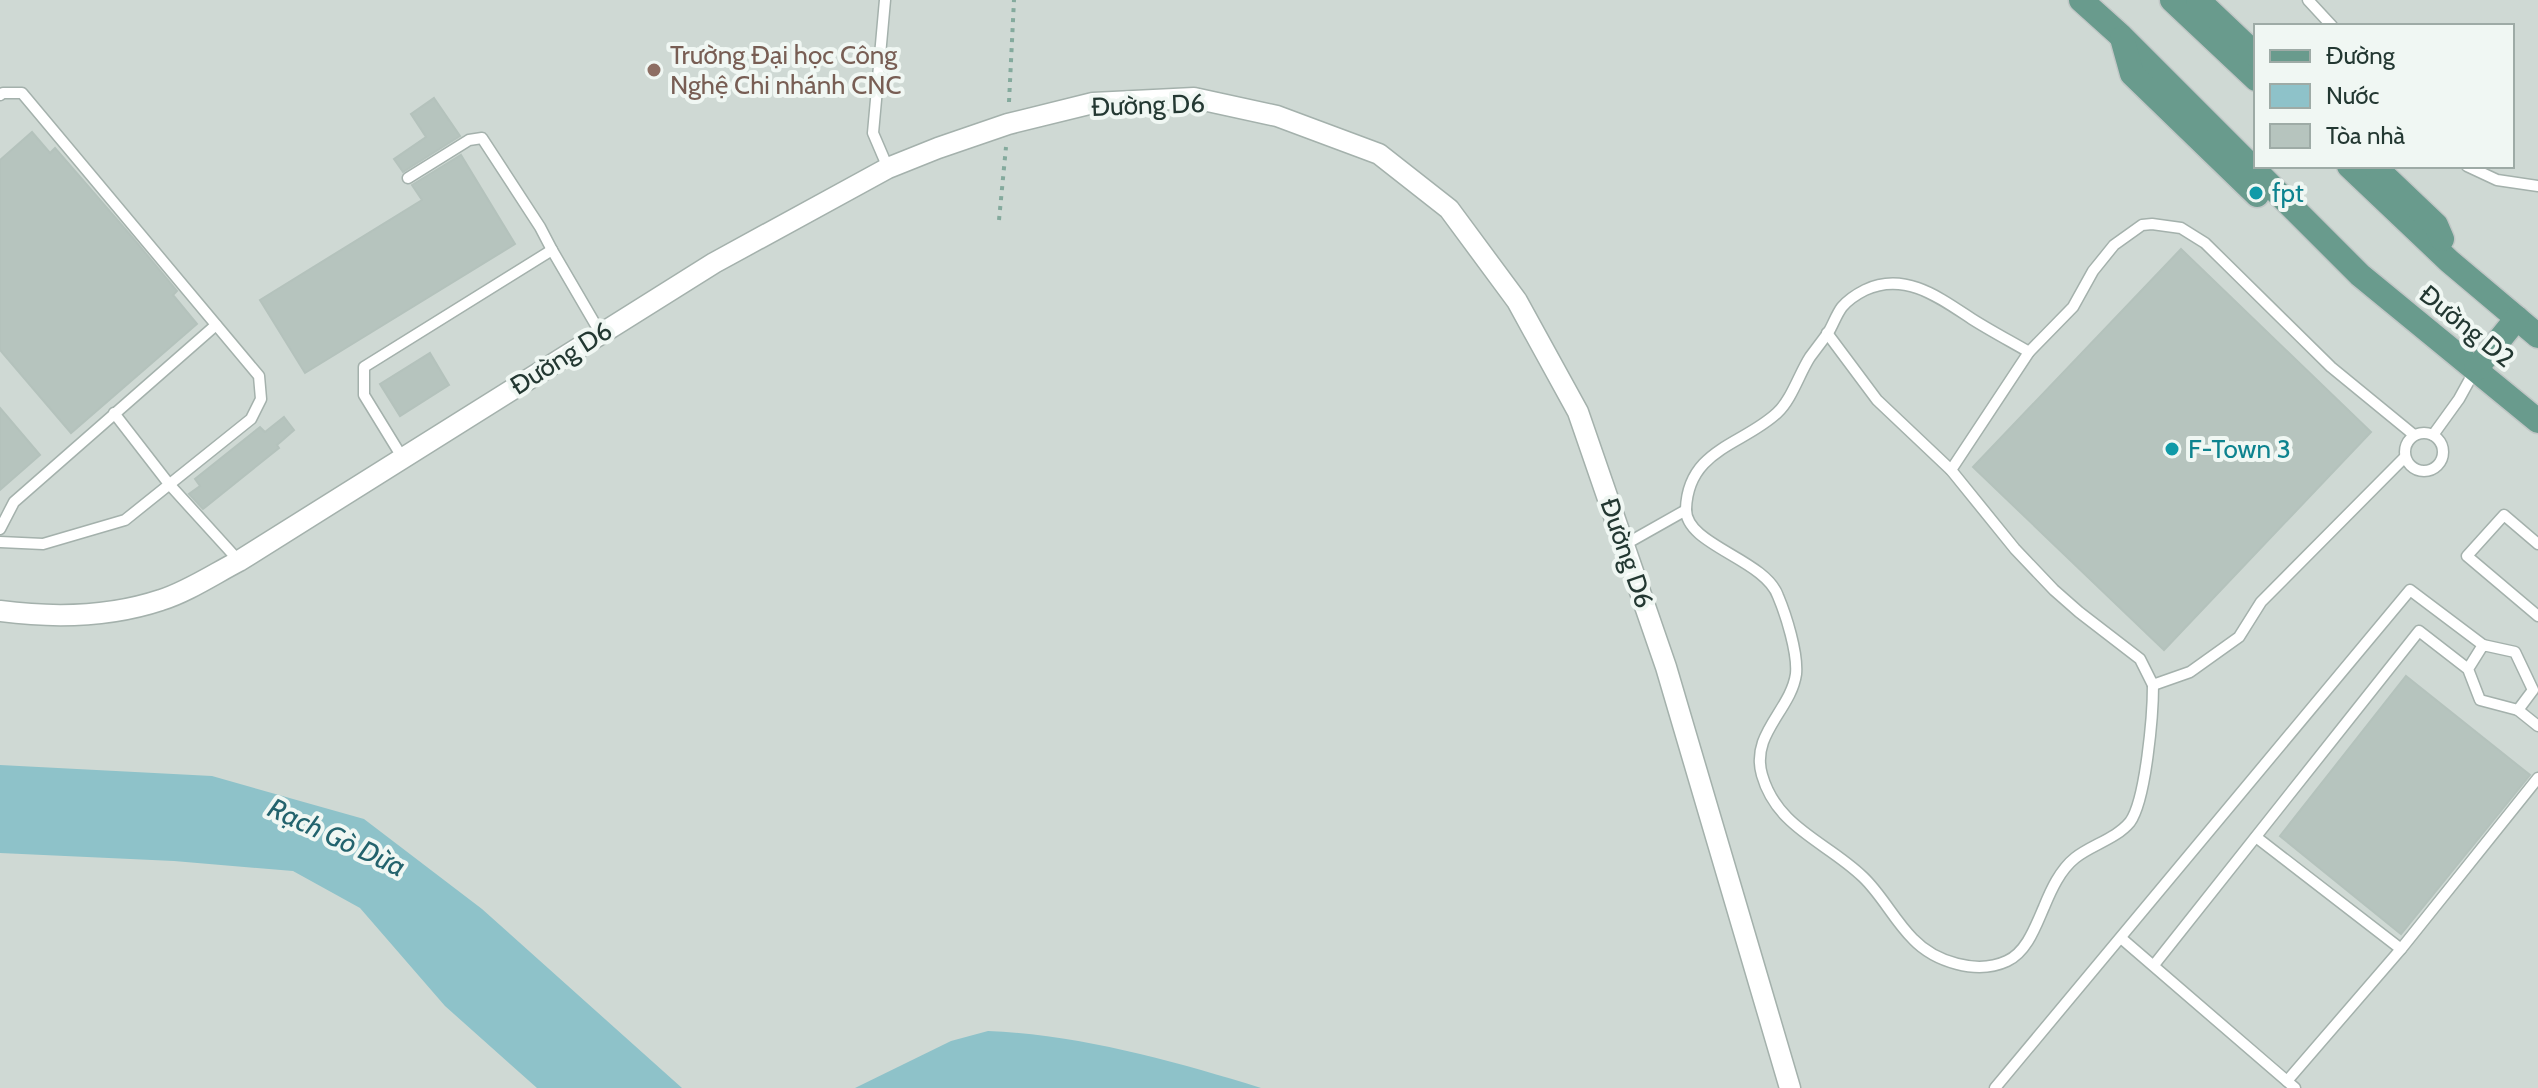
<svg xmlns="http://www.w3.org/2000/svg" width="2538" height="1088" font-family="Cabin,sans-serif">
<rect width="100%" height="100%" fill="#e0eae5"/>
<path fill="#cfd9d4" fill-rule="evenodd" d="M0,0H2538V1088H0ZM2256,26H2512V166H2256Z"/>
<g fill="#8ec2c9">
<polygon points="0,765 212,776 364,819 482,909 682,1088 537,1088 445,1006 360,908 293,871 174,861 0,853"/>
<path d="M988,1031C1081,1035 1173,1061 1261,1088H855L951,1041Z"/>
</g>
<g fill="#b6c4be" stroke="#b4c2bc" stroke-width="2">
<polygon points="434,98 460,136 403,172 394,159 426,137 411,114"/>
<polygon points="32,132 50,153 55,148 133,238 177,291 173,295 197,324 71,433 0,350 0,160"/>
<polygon points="461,155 515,244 305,373 260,300 422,200 412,185"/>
<polygon points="2181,249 2371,432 2164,650 1973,467"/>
<polygon points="430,353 449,385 400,416 380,384"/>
<polygon points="0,408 40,455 0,490"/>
<polygon points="284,417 294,430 277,445 279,448 203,509 189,494 200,486 195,479 260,427 265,432"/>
<polygon points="2406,676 2530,775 2401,934 2280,836"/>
</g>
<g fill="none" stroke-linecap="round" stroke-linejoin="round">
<defs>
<g id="lane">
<polyline points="885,0 873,133 888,168"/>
<polyline points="2308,0 2332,26"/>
<polyline points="0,95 3,93 22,93 259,376 261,399 251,419 125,520 43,544 0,542"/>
<polyline points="2467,166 2497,180 2538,186"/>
<polyline points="408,178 469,140 482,138 540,227 552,250"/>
<polyline points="1827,333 1877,400 1951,470 2015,549 2054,590 2079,612 2140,659 2153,685 2190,672 2239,637 2261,602 2405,457"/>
<path d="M2029,352C2010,341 1991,331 1972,319C1940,298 1905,271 1865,290C1857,294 1848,300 1842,307C1836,315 1833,325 1828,333C1822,341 1816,349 1810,357C1799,374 1792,399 1777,413C1743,445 1688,449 1686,509C1685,545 1765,559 1778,596C1786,615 1798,653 1796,674C1791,710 1750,734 1762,775C1777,828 1827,842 1863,877C1882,895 1894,920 1913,939C1935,962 1977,975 2007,961C2027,952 2036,925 2044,907C2051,890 2060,870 2075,858C2091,845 2116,839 2130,822C2146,800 2153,714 2153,685"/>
<polyline points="114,413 169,484 239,561"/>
<circle cx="2424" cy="452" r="19"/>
<polyline points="2433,435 2459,399 2475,370"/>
<polyline points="402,457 364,395 364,367 552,250 601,334"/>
<polyline points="1951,470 2029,352 2073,307 2093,271 2114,245 2142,225 2152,224 2181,228 2205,243 2331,367 2414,435"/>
<polyline points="0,529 14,502 216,325"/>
<polyline points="2538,544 2504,515 2467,556 2538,616"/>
<polyline points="1624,545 1686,510"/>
<polyline points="2518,710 2538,726"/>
<polyline points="2256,837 2401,949"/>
<polyline points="2121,938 2295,1088"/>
<polyline points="2154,965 2419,631 2468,669 2480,700 2518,710 2533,690 2515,652 2483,645 2468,669"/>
<polyline points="2287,1081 2401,949 2538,778"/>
<polyline points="1995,1088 2410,590 2483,645"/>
</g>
<path id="street" d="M0,611C53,618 110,617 161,600C187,592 214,574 239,561L714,263L888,168L938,148L1008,124L1093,103L1194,98L1277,116L1379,154L1449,209L1517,301L1578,412L1666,667L1790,1088"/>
<g id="primary">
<polyline points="2081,0 2121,36 2360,275 2538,421"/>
<polyline points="2172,0 2256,79"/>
<polyline points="2198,0 2256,55"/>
<polyline points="2122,38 2132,74 2257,195"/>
<polyline points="2349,166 2449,261 2538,336"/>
<polyline points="2374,166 2436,225 2442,239"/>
<polyline points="2476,369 2517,318"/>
</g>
</defs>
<use href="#lane" stroke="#a4b1ac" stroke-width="13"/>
<use href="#street" stroke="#a4b1ac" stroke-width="23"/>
<use href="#primary" stroke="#c1c7c6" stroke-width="27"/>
<g stroke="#84aa9d" stroke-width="4" stroke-dasharray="4 6" stroke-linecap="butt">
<polyline points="1009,102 1014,0"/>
<polyline points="999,220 1006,147"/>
</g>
<use href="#lane" stroke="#fff" stroke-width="10"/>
<use href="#street" stroke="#fff" stroke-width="20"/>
<use href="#primary" stroke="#699b8d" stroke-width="24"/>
</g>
<circle fill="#8d6e63" stroke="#f0f7f3" stroke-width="3" cx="654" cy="70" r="8"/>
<g fill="#0f9aa8" stroke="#f0f7f3" stroke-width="3">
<circle cx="2256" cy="193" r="8"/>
<circle cx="2172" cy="449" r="8"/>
</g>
<g text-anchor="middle" stroke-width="8" stroke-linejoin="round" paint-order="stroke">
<g font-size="26" fill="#785e54" stroke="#f0f7f3" text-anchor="start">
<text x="670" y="64">Trường Đại học Công<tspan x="670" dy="30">Nghệ Chi nhánh CNC</tspan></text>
</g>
<g font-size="26" fill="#233832" stroke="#f0f7f3">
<text transform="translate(1148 105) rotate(-2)" y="9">Đường D6</text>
<text transform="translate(2467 326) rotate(39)" y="9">Đường D2</text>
<text transform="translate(561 358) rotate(-32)" y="9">Đường D6</text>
<text transform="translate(1627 553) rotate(71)" y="9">Đường D6</text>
</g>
<g font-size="26" fill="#0d838f" stroke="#f0f7f3" text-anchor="start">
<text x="2272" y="202">fpt</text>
<text x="2188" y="458">F-Town 3</text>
</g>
<g font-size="28" font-style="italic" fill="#23636d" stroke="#f0f7f3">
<text transform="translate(337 837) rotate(25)" y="10">Rạch Gò Dừa</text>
</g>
</g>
<rect x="2254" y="24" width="260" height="144" fill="#f0f7f3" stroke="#9eaba6" stroke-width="2"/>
<rect x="2270" y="50" width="40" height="12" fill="#699b8d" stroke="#9eaba6" stroke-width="2"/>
<text x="2326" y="64" font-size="24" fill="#233832">Đường</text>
<rect x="2270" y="84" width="40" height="24" fill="#8ec2c9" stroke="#9eaba6" stroke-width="2"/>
<text x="2326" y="104" font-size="24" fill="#233832">Nước</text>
<rect x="2270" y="124" width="40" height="24" fill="#b6c4be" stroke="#9eaba6" stroke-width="2"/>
<text x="2326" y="144" font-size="24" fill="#233832">Tòa nhà</text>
</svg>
